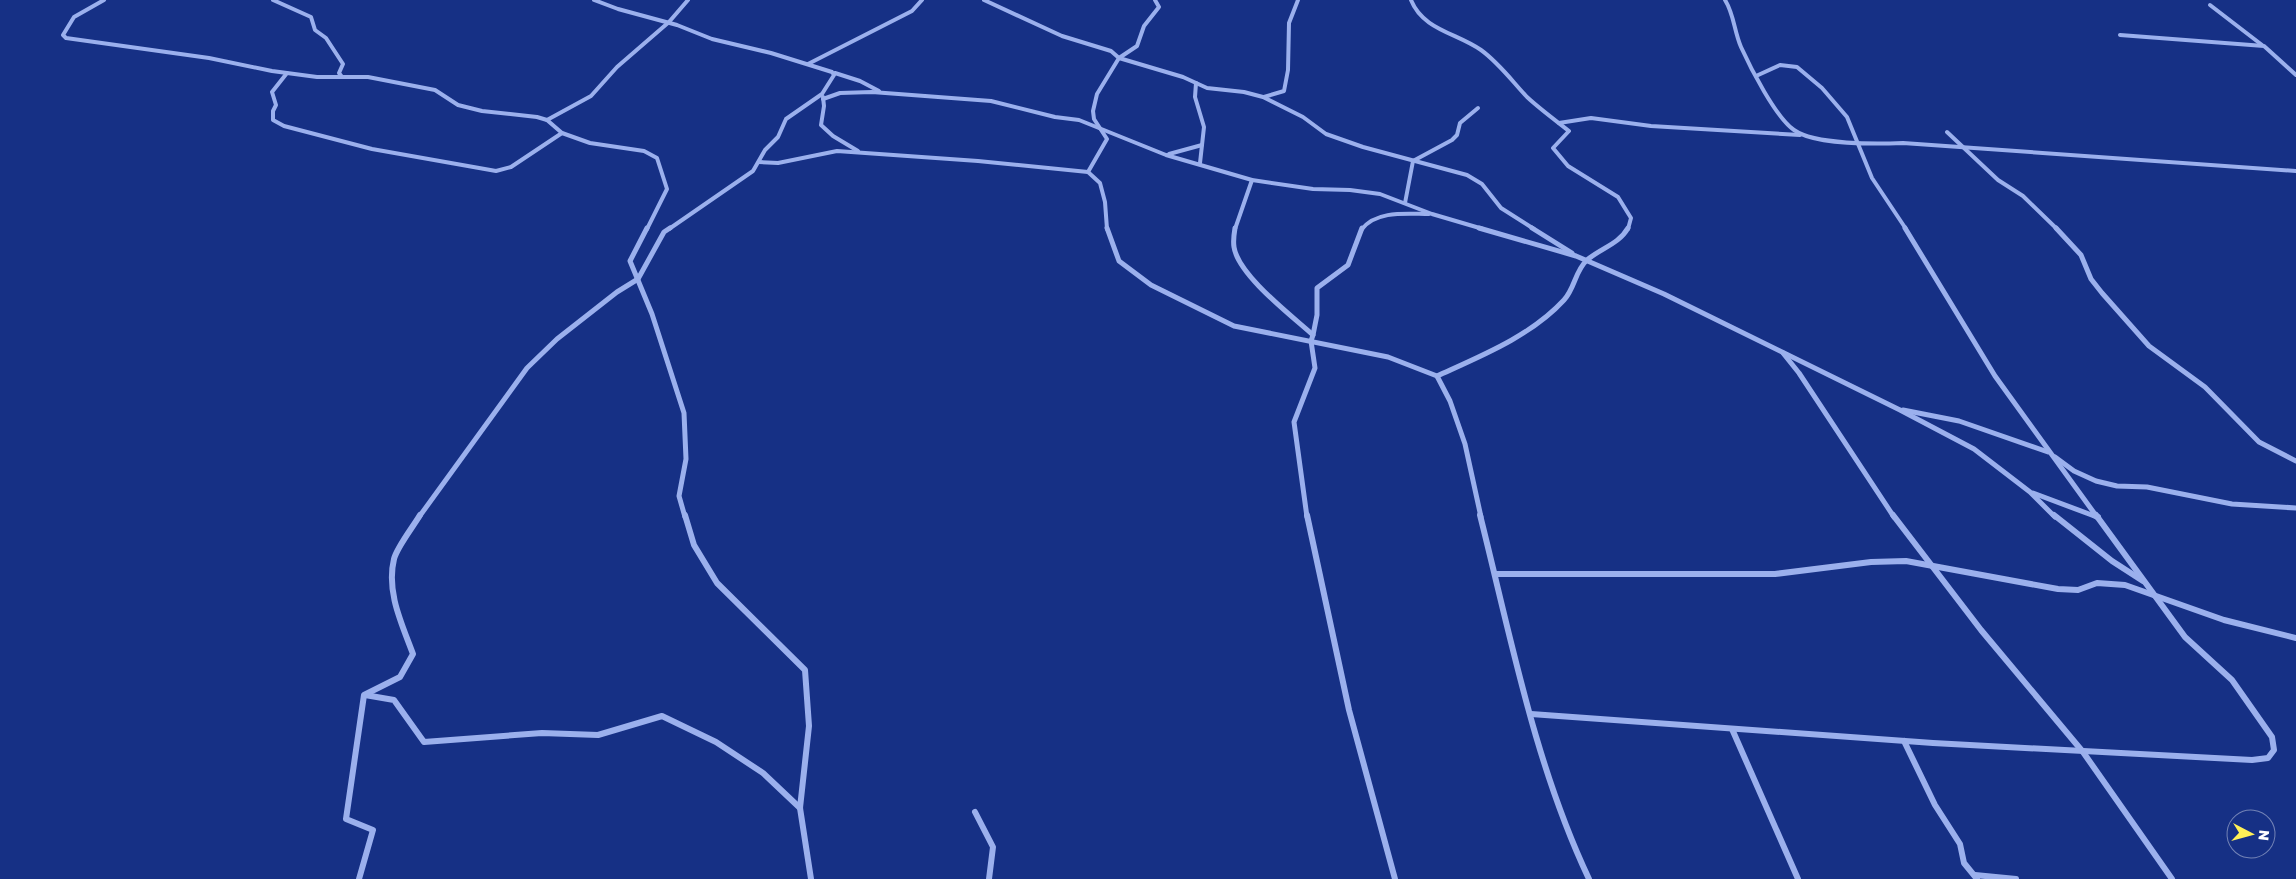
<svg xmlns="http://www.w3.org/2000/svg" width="2296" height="879" font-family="'Golos Text',sans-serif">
<rect width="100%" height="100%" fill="#163085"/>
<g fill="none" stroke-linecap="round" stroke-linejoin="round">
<g stroke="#9bb0ed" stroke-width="4">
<polyline points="104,0 74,17 63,35 66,38 209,58 272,71 317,77 368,77 435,90 458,105 482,111 537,117 547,120 562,133 590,143 644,151 657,158 667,189 647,229"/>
<polyline points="273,0 311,17 315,30 326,38 343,64 339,73 342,77"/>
<polyline points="594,0 618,9 677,25 712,39 771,53 832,72 834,75 822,94 786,119 778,137 765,150 753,171 669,229"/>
<polyline points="984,0 1062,36 1111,51 1119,58 1183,77 1207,88 1244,92 1263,97 1303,117 1326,134 1363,147 1467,175 1482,184 1501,208 1534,229"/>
<path d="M1411,0C1423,30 1457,33 1481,50C1499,63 1512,81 1527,97C1540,109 1555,120 1569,131L1553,148L1568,166L1618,197L1631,218L1628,229"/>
<path d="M1725,0C1734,14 1734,31 1741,47C1750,67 1776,118 1794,130C1815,145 1877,144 1903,143L2296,171"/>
<polyline points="2210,5 2262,45"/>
<polyline points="2120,35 2264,46 2296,75"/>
<polyline points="808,64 912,11 922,0"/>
<polyline points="287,73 272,92 276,105 273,111 273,120 284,126 372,149 496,171 511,167 562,133"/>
<polyline points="835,73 860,81 879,91"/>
<polyline points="1756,76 1780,65 1797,67 1822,88 1847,117 1872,178 1906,229"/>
<polyline points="1196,83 1195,97 1204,127 1200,163"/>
<polyline points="823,97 824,106 821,125 833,136 858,151"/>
<polyline points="1264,97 1284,91 1288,70 1289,23 1298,0"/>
<polyline points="823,99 840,93 872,92 991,101 1055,117 1079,120 1166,155 1252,180 1313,189 1350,190 1380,194 1432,214 1483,229"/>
<polyline points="547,120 591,96 617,67 669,22 688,0"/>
<polyline points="1559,123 1591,118 1651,126 1800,135"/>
<polyline points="1947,132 1998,180 2023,196 2057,229"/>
<polyline points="1169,154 1202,145"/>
<polyline points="759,162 778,163 837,151 978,161 1088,172 1100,183 1105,202 1107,229"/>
<polyline points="1088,172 1107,139 1094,119 1093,111 1097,94 1119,58 1137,46 1144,26 1159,7 1155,0"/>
<polyline points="1405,203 1413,161 1452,140 1457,135 1460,123 1478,108"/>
<polyline points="1235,229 1252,180"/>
<path d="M1362,229C1377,210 1407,214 1429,214"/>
</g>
<g stroke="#9bb0ed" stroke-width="5">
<polyline points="647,228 630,261 652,314 684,413 686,459 679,496 685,517"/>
<polyline points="1107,228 1119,261 1151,285 1234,326 1388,357 1437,376 1450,401 1465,444 1481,517"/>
<path d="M1235,228C1234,234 1233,241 1234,247C1238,275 1292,316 1313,335L1311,341L1315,368L1294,422L1307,517"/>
<polyline points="1479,228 1576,256 1664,294 1900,410 1974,449 2030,492 2055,517"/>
<polyline points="1532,228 1572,253"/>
<polyline points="1905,228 1995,376 2097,517"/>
<polyline points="2056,228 2081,255 2091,279 2102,293 2149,346 2205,387 2259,442 2296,461"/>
<polyline points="1313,335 1317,315 1317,288 1348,265 1362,228"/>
<polyline points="1783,353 1799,373 1894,517"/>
<path d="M1437,376C1481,356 1531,336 1564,300C1575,288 1575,271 1587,260C1601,248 1619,244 1628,228"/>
<polyline points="1903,410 1959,421 2048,452"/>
<polyline points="2055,457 2074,471 2096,481 2117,486 2147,487 2232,504 2296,508"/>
<polyline points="2033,493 2097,517"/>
<polyline points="419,517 527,368 557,339 617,292 638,279 664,232 670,228"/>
</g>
<g stroke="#9bb0ed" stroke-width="6">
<polyline points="685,515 694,545 717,583 805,670 809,726 800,808 811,879"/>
<polyline points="1307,515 1349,710 1395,879"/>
<path d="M1480,515C1511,638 1535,765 1589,879"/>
<polyline points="1893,515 1981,630 2083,752 2172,879"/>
<polyline points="2054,515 2112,561 2143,581"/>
<polyline points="2094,515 2098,517"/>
<polyline points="1495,574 1775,574 1871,562 1906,561 2058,589 2078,590 2097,583 2125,585 2224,620 2296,638"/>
<polyline points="365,695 394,700 424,742 542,733 598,735 662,716 716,742 763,773 800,808"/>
<polyline points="1531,714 1933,743 2252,760 2268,758 2274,750 2272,737 2232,680 2185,637 2096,515"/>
<polyline points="1732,729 1798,879"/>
<polyline points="1904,741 1935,805 1960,844 1964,863 1977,879"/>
<polyline points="975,812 993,847 989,879"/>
<polyline points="1975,875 2016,879"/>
<path d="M359,879L373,830L346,819L364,695L400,677L413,654C402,624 386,592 394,559C397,547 413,527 420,515"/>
</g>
</g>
<g transform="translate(2251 834) rotate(96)"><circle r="24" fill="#163085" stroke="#7383b6"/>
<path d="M0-4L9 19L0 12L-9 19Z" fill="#fff057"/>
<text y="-8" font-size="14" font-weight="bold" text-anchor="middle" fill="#ffffff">N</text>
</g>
</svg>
